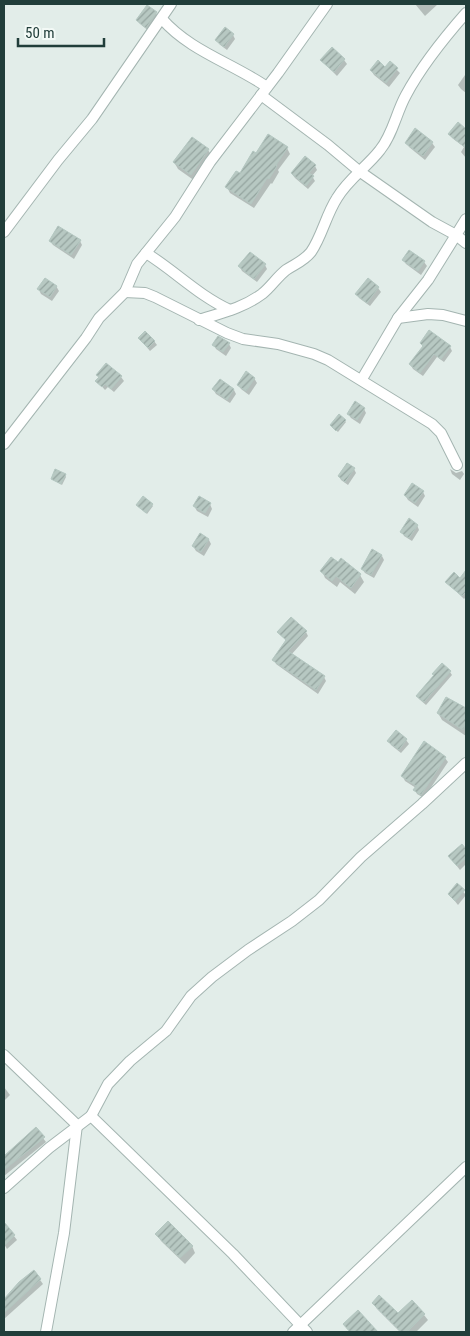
<svg xmlns="http://www.w3.org/2000/svg" width="470" height="1336" font-family="'Roboto Condensed',sans-serif">
<defs>
<pattern id="building-hatch" width="6" height="6" patternUnits="userSpaceOnUse" patternTransform="scale(1.25)"><rect width="6" height="6" fill="#b7c8c2"/><path d="M-1 1l2-2M0 6l6-6M5 7l2-2" fill="none" stroke="#94a49f"/></pattern>
</defs>
<rect width="100%" height="100%" fill="#e2ede9"/>
<g fill="#0003">
<polygon points="415,4 438,4 425,16"/>
<polygon points="156,13 158,17 149,31 140,24 137,20"/>
<polygon points="233,35 235,39 227,50 219,44 217,40"/>
<polygon points="332,49 344,60 347,64 337,76 322,61"/>
<polygon points="390,63 400,73 389,87 374,75 371,70 386,68"/>
<polygon points="465,75 466,77 466,93 461,89 458,85"/>
<polygon points="458,124 466,130 466,158 461,152 464,147 452,138 450,134"/>
<polygon points="416,130 432,143 435,147 425,160 409,147 406,143"/>
<polygon points="287,148 290,154 278,170 279,172 272,184 271,183 254,208 230,193 227,187 240,175 256,154"/>
<polygon points="208,150 212,156 195,181 178,169 174,162"/>
<polygon points="315,166 317,170 312,176 315,181 308,189 295,178 292,174"/>
<polygon points="50,241 80,241 82,245 74,259 53,245"/>
<polygon points="403,260 424,262 427,266 421,275 406,264"/>
<polygon points="265,265 267,269 257,282 242,271 240,267"/>
<polygon points="56,286 59,291 52,301 41,294 39,290"/>
<polygon points="378,288 381,292 370,306 359,298 357,294"/>
<polygon points="139,338 154,341 157,345 150,351"/>
<polygon points="229,344 231,348 226,356 216,349 214,345"/>
<polygon points="450,347 452,351 444,362 437,357 423,376 413,369 410,364"/>
<polygon points="107,364 121,377 124,381 114,392 108,387 105,390 97,381"/>
<polygon points="254,378 257,383 249,395 241,389 238,385"/>
<polygon points="220,380 234,390 236,394 230,403 216,394 213,389"/>
<polygon points="364,409 366,413 360,424 351,418 348,414"/>
<polygon points="345,421 346,422 338,432 332,427"/>
<polygon points="354,469 356,473 348,485 341,480 339,476"/>
<polygon points="450,469 456,473 462,471 464,474 460,480 452,474"/>
<polygon points="65,475 66,477 62,485 52,479"/>
<polygon points="423,492 425,496 418,507 408,500 405,495"/>
<polygon points="210,504 212,509 208,517 197,511 194,506"/>
<polygon points="137,505 152,505 153,506 147,514"/>
<polygon points="417,525 419,530 412,541 404,536 402,532"/>
<polygon points="201,535 209,540 211,544 204,556 196,551 193,546"/>
<polygon points="382,556 384,560 374,578 365,573 362,569"/>
<polygon points="341,559 360,575 364,582 355,594 340,582 337,587 325,578 322,571 338,564"/>
<polygon points="463,576 466,579 466,597 464,599 447,582 460,579"/>
<polygon points="279,632 306,632 308,636 291,655 324,677 326,681 318,694 276,664 274,660 287,642"/>
<polygon points="450,672 452,675 426,705 419,699 417,696"/>
<polygon points="447,698 466,710 466,736 442,720 438,713"/>
<polygon points="406,740 409,744 401,753 391,745 389,741"/>
<polygon points="445,758 448,762 424,798 417,794 415,790 416,788 405,781 403,777"/>
<polygon points="462,846 466,851 466,864 460,870 449,856"/>
<polygon points="457,885 466,895 458,905 449,894"/>
<polygon points="4,1087 10,1095 4,1101"/>
<polygon points="36,1129 46,1142 4,1176 4,1158"/>
<polygon points="8,1228 17,1240 7,1249 4,1244 4,1232"/>
<polygon points="157,1234 192,1246 195,1253 185,1264 161,1241"/>
<polygon points="35,1273 43,1284 4,1319 4,1301 22,1281"/>
<polygon points="412,1301 424,1315 428,1320 416,1332 400,1332 377,1309 373,1303 398,1315"/>
</g>
<g fill="url(#building-hatch)" stroke="#b4c7c1">
<polygon points="147,5 157,12 146,28 136,20"/>
<polygon points="225,27 234,34 224,47 215,40"/>
<polygon points="332,47 345,59 334,72 320,60"/>
<polygon points="378,60 385,67 390,61 398,68 386,83 370,70"/>
<polygon points="458,122 466,129 466,148 448,134"/>
<polygon points="415,128 433,142 423,156 405,143"/>
<polygon points="268,134 288,147 276,165 277,166 269,179 267,178 251,204 225,187 236,171 240,173 253,151 256,153"/>
<polygon points="192,137 209,149 191,175 173,162"/>
<polygon points="305,156 316,165 309,173 314,176 306,186 291,173"/>
<polygon points="58,226 81,240 71,255 49,241"/>
<polygon points="409,250 425,261 418,271 402,260"/>
<polygon points="250,252 266,264 254,279 238,266"/>
<polygon points="45,278 57,286 50,297 37,289"/>
<polygon points="368,278 379,287 367,303 355,294"/>
<polygon points="429,330 451,346 441,359 434,354 420,373 409,364 423,346 420,343"/>
<polygon points="145,331 155,341 148,348 138,338"/>
<polygon points="218,336 230,343 223,352 212,345"/>
<polygon points="106,363 122,376 111,389 105,384 102,387 95,381 99,377 96,375"/>
<polygon points="246,371 255,378 246,391 237,385"/>
<polygon points="220,379 234,389 227,400 212,389"/>
<polygon points="355,401 365,408 357,420 347,414"/>
<polygon points="339,414 346,420 336,431 330,425"/>
<polygon points="347,463 355,468 345,482 338,476"/>
<polygon points="55,469 66,474 61,484 51,479"/>
<polygon points="412,483 424,491 415,503 404,495"/>
<polygon points="143,496 153,504 146,513 136,505"/>
<polygon points="199,496 211,503 205,513 193,506"/>
<polygon points="409,518 418,525 409,538 400,532"/>
<polygon points="200,533 209,539 201,552 192,546"/>
<polygon points="372,549 382,555 371,575 361,569"/>
<polygon points="331,557 338,562 341,558 361,574 351,588 336,576 332,581 320,571"/>
<polygon points="466,570 466,592 462,596 445,582 454,572 460,578"/>
<polygon points="291,617 307,631 288,651 325,676 316,690 272,660 286,640 277,632"/>
<polygon points="442,663 451,671 424,702 416,696 434,675 432,674"/>
<polygon points="446,697 466,708 466,724 463,730 437,713"/>
<polygon points="396,730 407,739 399,750 387,741"/>
<polygon points="424,741 446,757 421,795 413,790 416,786 401,776"/>
<polygon points="462,844 466,849 466,858 457,866 448,856"/>
<polygon points="457,883 465,890 455,901 448,894"/>
<polygon points="36,1127 45,1137 4,1170 4,1156"/>
<polygon points="168,1221 193,1246 180,1258 155,1234"/>
<polygon points="4,1222 15,1235 4,1246"/>
<polygon points="34,1270 41,1279 4,1313 4,1299 19,1282"/>
<polygon points="379,1295 398,1313 412,1300 425,1314 407,1332 401,1332 372,1303"/>
<polygon points="358,1310 378,1332 350,1332 343,1324"/>
</g>
<g fill="none" stroke-linecap="round" stroke-linejoin="round">
<defs>
<g id="minor">
<path d="M162,19C190,51 232,63 267,87"/>
<polyline points="261,95 328,145 359,171 432,222 456,235 466,243"/>
<polyline points="4,232 58,160 92,119 171,4"/>
<path d="M146,253C175,271 199,296 230,310"/>
<polyline points="125,292 145,293 155,297 227,333 243,339 278,344 314,354 328,360 432,424 441,433 457,465"/>
<polyline points="398,318 428,314 443,315 466,321"/>
<path d="M199,320C221,313 243,308 262,294C271,287 277,277 286,270C295,264 304,261 311,252C322,236 326,215 337,198C348,179 367,167 380,150C393,134 396,113 406,95C422,65 444,38 466,13"/>
<polyline points="362,379 398,318 428,280 466,219"/>
<polyline points="4,444 86,338 99,318 125,292 137,264 175,217 210,162 278,73 327,4"/>
<polyline points="4,1055 77,1125 64,1233 46,1332"/>
<polyline points="91,1116 108,1084 130,1061 166,1031 191,996 212,977 248,950 292,921 319,900 361,857 422,804 466,763"/>
<polyline points="4,1188 49,1148 91,1116 233,1254 307,1332"/>
<polyline points="293,1332 466,1167"/>
</g>
</defs>
<use href="#minor" stroke="#a4b5b1" stroke-width="12"/>
<use href="#minor" stroke="#fff" stroke-width="10"/>
</g>
<rect width="470" height="1336" fill="none" stroke="#213e3a" stroke-width="10"/>
<path d="M18 38v8h86v-8" fill="none" stroke="#213e3a" stroke-width="2.5"/>
<text x="25" y="38" font-size="15" fill="#213e3a" stroke="#f3f9f6" stroke-width="4" paint-order="stroke">50 m</text>
</svg>
